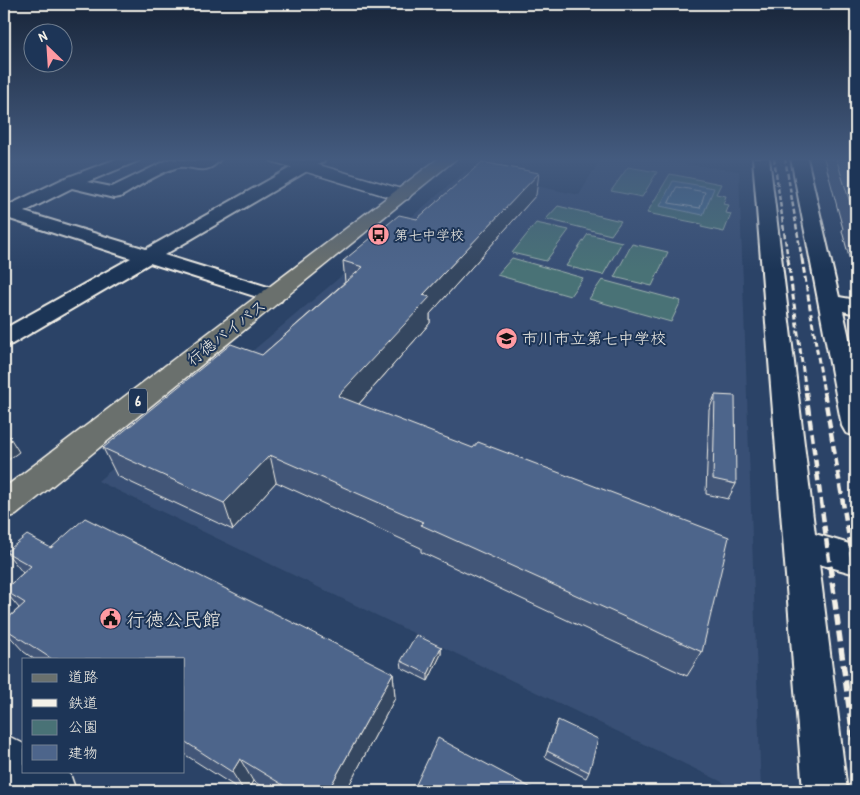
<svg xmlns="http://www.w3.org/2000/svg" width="860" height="795" font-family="'Patrick Hand','Klee One',sans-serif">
<rect width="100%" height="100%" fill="#2b4367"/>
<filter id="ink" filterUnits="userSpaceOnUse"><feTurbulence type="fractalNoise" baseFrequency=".02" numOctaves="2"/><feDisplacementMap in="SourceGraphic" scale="10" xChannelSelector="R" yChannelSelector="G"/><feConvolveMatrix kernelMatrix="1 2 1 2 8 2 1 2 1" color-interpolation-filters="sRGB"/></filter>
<g filter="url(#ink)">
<polygon fill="#395074" points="601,158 637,158 739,171 761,791 741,791 98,481 466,171 579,195"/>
<g fill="#497276" stroke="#9eb2af">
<polygon points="628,167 657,172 642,197 611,191"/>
<polygon points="670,174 721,184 716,194 726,196 723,204 729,205 726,213 731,214 724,232 701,227 702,224 647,213"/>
<polygon points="558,206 621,221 611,235 546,219"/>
<polygon points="536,223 569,230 546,261 512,253"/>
<polygon points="588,234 622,242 603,275 566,266"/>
<polygon points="632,244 668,252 652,286 614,277"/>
<polygon points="512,258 583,278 570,296 497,275"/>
<polygon points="602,280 681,301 671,322 589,299"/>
</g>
<polygon fill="#497090" stroke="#8da4b3" points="673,181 714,188 703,215 660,206"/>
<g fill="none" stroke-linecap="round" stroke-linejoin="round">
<polygon stroke="#b0bdc5" stroke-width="1" points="677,187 705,192 700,208 669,203"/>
<defs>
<g id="street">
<path d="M119,158H140L138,161L87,182L112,187L170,159L198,161L203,158H221C205,180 191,162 175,168C156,174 138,187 120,197L114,198L72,188L24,212L146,249L308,158H326L324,161L164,255L281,291L284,296L281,301L273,302L150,263L12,344L4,346V329L131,258L10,219L4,220V206H7L63,179Z"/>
<polygon points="753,158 769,158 815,534 856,546 856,574 819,564 847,791 803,791"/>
<polygon points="791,158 807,158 839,297 856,300 856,314 843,311 856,369 856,436 846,433 842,426"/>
</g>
<g id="secondary">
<polygon points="269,158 295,158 408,191 411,195 408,199 402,200 396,199 271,161"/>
<polygon points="4,734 24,744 24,771 65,771 70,774 76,791 14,791 4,784"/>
</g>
<polygon id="primary" points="439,158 457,158 16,515 4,519 4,488"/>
</defs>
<use href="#street" stroke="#f4f1e8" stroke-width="4"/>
<use href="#secondary" stroke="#f4f1e8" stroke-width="3"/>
<use href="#primary" stroke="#f4f1e8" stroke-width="3"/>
<use href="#street" fill="#1d3557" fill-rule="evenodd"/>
<use href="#secondary" fill="#1d3557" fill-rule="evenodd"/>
<use href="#primary" fill="#6a706d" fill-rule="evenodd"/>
<g stroke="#f4f1e8" stroke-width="2.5" stroke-dasharray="5 2.5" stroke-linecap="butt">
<polyline points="774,158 788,260"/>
<polyline points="785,158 802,260"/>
</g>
<g stroke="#f4f1e8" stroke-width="3" stroke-dasharray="6 3" stroke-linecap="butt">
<polyline points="788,259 806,393"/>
<polyline points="802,259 824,393"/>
</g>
<g stroke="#f4f1e8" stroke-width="4.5" stroke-dasharray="9 4.5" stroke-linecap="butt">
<polyline points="806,392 830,567"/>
<polyline points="824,392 854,567"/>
</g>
<g stroke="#f4f1e8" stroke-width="5.5" stroke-dasharray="11 5.5" stroke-linecap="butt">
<polyline points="830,566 856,759"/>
<polyline points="853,566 856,582"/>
</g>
</g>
<g fill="#425778" stroke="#f4f1e8">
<polygon points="824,158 856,158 856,283 842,231 843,229"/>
<polygon points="536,195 430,314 430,323 359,404 702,652 687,676 421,552 421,548 276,482 233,530 117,476 103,448 262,355 345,282 343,261 417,219"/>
<polygon points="715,395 736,484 728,499 706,494 709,410"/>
<polygon points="51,548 393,673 395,698 346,791 270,791 253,781 247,791 242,791 184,754 184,659 34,659 24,652 4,630 4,622 19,608 4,590 23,573 6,552"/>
<polygon points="441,647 441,654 428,681 402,668 401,661"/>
<polygon points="558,720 589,772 586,778 545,757"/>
</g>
<g fill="#364761" stroke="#f4f1e8">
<polygon points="539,173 536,195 430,314 430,323 342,423 338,396 423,295"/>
<polygon points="9,436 19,452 4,463 4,440"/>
<polygon points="270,455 276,482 233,530 224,503"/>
<polygon points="441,647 441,654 428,681 428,674"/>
<polygon points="393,673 395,698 346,791 328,791"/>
<polygon points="240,759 253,781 247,791 244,791 232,772"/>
</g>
<g fill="#4d658b" stroke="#f4f1e8">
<polygon points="836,158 856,158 856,229 851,212 853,212"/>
<polygon points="482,162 539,173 423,295 430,297 338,396 473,448 478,442 729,537 702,652 421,525 423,522 270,455 224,503 103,448 231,344 262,355 363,267 343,261 399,215 417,219"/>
<polygon points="715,395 735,396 736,484 713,479"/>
<polygon points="4,434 9,436 4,440"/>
<polygon points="85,518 393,673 328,791 293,791 240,759 232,772 184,741 184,659 52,659 4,628 4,622 25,603 4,590 31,566 6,552 27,535 51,548"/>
<polygon points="416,635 441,647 428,674 401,661"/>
<polygon points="558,720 598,739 589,772 547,751"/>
<polygon points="438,738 537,791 413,791"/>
</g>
</g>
<linearGradient id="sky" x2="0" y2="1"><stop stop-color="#182539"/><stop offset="0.59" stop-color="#445b7f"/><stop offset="1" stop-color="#445b7f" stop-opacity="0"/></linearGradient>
<rect width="860" height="270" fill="url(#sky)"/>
<defs>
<symbol id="bus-disc" viewBox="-11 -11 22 22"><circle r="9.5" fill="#ff9aa2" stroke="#1d3557"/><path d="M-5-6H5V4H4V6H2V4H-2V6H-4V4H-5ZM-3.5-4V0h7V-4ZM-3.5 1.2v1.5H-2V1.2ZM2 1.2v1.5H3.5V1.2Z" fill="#111"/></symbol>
<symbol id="school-disc" viewBox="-11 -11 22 22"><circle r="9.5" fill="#ff9aa2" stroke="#1d3557"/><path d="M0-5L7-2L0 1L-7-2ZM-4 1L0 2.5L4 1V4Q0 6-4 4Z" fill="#111"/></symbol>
<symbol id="civic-disc" viewBox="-11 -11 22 22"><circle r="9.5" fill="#ff9aa2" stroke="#1d3557"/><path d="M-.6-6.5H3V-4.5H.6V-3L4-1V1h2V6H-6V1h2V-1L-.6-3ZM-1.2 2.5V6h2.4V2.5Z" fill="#111"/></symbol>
</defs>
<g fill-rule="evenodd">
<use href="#bus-disc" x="366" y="222" width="25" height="25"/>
<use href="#school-disc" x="494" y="326" width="25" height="25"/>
<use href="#civic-disc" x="98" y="606" width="25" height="25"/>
</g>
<g text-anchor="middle" stroke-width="4" stroke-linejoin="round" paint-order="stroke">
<g font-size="14" fill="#f4f1e8" stroke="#1d3557" text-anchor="start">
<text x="394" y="240">第七中学校</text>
</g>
<rect fill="#1d3557" stroke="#b4b9bc" stroke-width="1" x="129" y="388.5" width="18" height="25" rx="4"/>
<g font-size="15" font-weight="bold" fill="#f4f1e8">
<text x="138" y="406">6</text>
</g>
<g font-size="16" fill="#f4f1e8" stroke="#1d3557">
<text transform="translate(226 332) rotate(-38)" y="6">行徳バイパス</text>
</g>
<g font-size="16" fill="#f4f1e8" stroke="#1d3557" text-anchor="start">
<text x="522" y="344">市川市立第七中学校</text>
</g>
<g font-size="19" fill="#f4f1e8" stroke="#1d3557" text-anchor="start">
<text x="126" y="626">行徳公民館</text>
</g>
</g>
<rect width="860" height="795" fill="none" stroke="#1d3557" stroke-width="20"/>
<rect x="10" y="10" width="840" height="775" fill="none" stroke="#f4f1e8" stroke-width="2" filter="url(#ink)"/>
<rect x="22" y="658" width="162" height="115" fill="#1d3557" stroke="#738091"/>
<rect x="32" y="674" width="25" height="8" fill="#6a706d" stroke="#738091"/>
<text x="68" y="682" font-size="15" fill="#f4f1e8">道路</text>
<rect x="32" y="699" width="25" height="8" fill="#f4f1e8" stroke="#738091"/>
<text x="68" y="708" font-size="15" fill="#f4f1e8">鉄道</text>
<rect x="32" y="720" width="25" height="15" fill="#497276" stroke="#738091"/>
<text x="68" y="732" font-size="15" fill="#f4f1e8">公園</text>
<rect x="32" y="745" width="25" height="15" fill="#4d658b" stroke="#738091"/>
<text x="68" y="758" font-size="15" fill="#f4f1e8">建物</text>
<g transform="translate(48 48) rotate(335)"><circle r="24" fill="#1d3557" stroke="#738091"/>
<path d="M0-4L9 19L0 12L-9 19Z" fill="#ff9aa2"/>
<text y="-8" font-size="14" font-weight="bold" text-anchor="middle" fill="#f4f1e8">N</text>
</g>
</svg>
